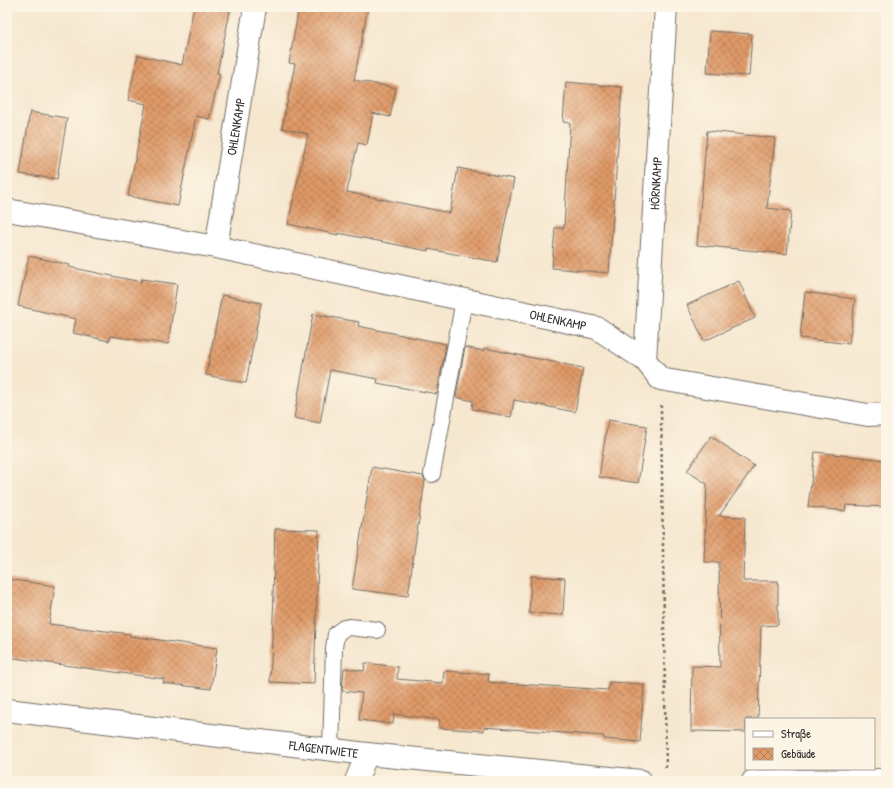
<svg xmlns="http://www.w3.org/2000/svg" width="893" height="788" font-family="'Patrick Hand',sans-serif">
<defs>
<pattern id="building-cross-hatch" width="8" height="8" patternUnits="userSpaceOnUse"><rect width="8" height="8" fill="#e09a68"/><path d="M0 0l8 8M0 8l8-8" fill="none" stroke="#b67e56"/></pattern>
</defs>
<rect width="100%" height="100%" fill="#fcf5e5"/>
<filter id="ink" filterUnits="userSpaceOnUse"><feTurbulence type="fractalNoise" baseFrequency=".025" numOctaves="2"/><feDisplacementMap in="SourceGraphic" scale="8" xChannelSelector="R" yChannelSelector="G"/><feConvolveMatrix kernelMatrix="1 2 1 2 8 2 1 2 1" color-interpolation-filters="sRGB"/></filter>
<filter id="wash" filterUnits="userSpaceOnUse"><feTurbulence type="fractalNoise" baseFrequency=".012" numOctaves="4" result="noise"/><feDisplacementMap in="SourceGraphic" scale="16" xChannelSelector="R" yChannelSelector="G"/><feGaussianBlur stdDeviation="0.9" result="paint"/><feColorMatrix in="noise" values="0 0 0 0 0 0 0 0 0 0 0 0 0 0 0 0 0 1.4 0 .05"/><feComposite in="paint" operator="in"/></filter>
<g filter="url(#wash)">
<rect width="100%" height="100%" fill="#f6e7cf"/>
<g id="blocks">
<g fill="url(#building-cross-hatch)">
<polygon points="194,7 231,7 217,73 220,74 209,119 196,116 178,206 128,196 146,104 128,100 138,55 182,65"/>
<polygon points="299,7 368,7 354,80 396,88 390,117 373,113 367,145 358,143 347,192 450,213 458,168 514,179 497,262 428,249 428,251 338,233 338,235 288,224 308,134 282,128 295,64 289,63"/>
<polygon points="710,31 752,34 749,76 707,73"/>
<polygon points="566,82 622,87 609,273 552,268 555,228 564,228 570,123 563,122"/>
<polygon points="30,112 67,118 57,179 20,174"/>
<polygon points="707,131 775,138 767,208 791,211 787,254 697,245"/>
<polygon points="29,256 70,265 69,267 141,282 141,279 177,284 168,344 110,336 109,341 73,333 76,319 18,306"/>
<polygon points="739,281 755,318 704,341 687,305"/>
<polygon points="805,292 855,299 849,344 800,338"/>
<polygon points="222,295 261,303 246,383 206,375"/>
<polygon points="313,314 359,322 358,326 446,344 437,394 377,383 378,379 330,370 320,423 294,418"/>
<polygon points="465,347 483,351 484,348 583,368 575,412 514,400 511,417 472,409 473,401 456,397"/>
<polygon points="608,420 647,426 638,483 599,477"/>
<polygon points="711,436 754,466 719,516 745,517 743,581 778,581 778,625 761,626 758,719 746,719 746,732 691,731 692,666 720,667 719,562 704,562 707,484 687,471"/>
<polygon points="815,452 886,460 886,507 846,505 845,511 808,507"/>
<polygon points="372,467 423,476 425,481 415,545 408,596 352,589"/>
<polygon points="275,529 319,530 314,684 270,682 274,596 273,596"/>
<polygon points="531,576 565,578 563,615 529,613"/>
<polygon points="7,579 55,586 49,624 130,634 130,636 217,648 211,689 163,683 164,679 7,657"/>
<polygon points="365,663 398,667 397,679 443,683 444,671 489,674 488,682 608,690 609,682 644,684 640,742 604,739 604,736 484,727 484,731 439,728 440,720 394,714 393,724 359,720 362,693 342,691 344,668 364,671"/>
</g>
</g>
</g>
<g filter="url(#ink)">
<use href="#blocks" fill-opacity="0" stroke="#726d64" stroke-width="1"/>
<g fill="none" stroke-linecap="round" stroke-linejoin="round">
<defs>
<g id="service">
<polyline points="432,474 464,300"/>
<polyline points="331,750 334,648 336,634 344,628 349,627 377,630"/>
</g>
<g id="minor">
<path id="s1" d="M7,210L216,247L597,328L645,360L660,379L868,415L886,414"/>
<path id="s2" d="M216,247L255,7"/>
<path id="s3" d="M645,360L666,7"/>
<path id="s4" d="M7,710L367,754L641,781"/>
<polyline points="356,781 367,754"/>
<polyline points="753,781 886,780"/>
</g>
</defs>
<use href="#service" stroke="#726d64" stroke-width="18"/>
<use href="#minor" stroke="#726d64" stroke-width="24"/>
<polyline stroke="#726d64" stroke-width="2.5" stroke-dasharray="3 3" stroke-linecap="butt" points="661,405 666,770"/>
<use href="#service" stroke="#fff" stroke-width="16"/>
<use href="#minor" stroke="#fff" stroke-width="22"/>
</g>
</g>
<g text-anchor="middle" stroke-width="3.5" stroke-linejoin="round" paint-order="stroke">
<g font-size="13" fill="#2b2b2b" stroke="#fcf5e5">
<text dy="5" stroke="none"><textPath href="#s2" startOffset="122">OHLENKAMP</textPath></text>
<text dy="5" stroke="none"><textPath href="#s3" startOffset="177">HÖRNKAMP</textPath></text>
<text dy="5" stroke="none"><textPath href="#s1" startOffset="562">OHLENKAMP</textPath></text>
<text dy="5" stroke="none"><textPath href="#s4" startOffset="319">FLAGENTWIETE</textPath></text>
</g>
</g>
<rect width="893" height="788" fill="none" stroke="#fcf5e5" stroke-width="24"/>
<rect x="745" y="718" width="130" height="52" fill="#fcf5e5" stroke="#a8a49b"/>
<rect x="753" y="731" width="20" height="6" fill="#ffffff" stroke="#a8a49b"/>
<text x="781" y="738" font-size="12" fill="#2b2b2b">Straße</text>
<rect x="753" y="748" width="20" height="12" fill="url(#building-cross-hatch)" stroke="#a8a49b"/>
<text x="781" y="758" font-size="12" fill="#2b2b2b">Gebäude</text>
</svg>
